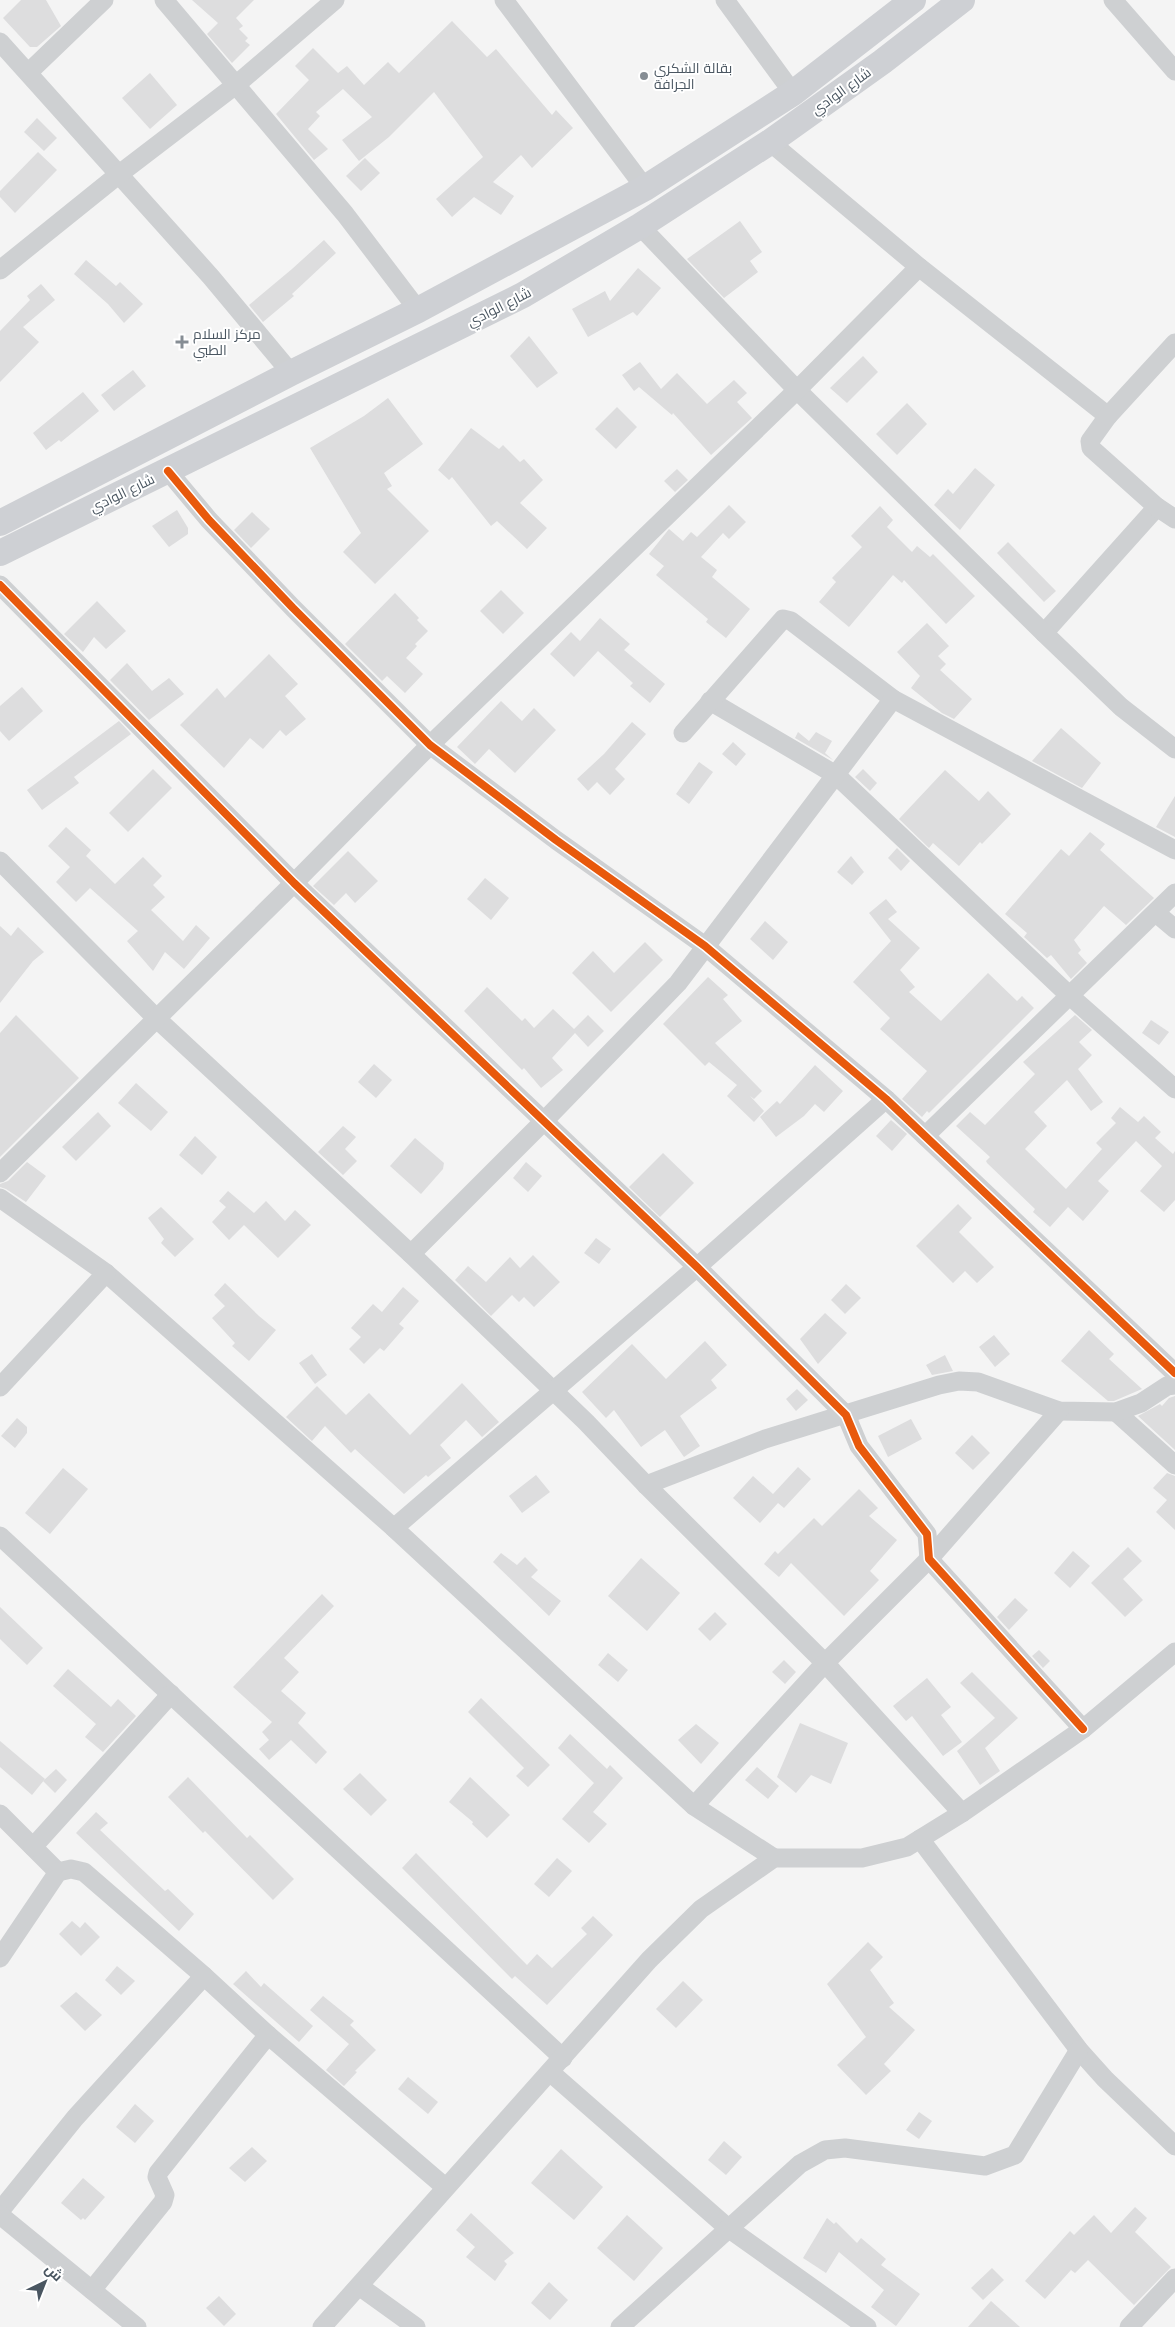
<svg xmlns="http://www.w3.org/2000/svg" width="1175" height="2327" font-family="Arial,Cairo,sans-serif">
<rect width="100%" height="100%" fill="#f4f4f4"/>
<g fill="#ddddde">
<polygon points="21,0 46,0 61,26 37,47 30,47 3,18"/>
<polygon points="192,0 254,0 236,18 243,26 239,29 248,38 245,41 250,45 232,63 207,34 218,23"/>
<polygon points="452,21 487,57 496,49 552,115 556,110 573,128 532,168 521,155 493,182 514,196 501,215 474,197 452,217 436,199 483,157 434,92 389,137 359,161 342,140 372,117 343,89 316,112 320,116 308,129 328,149 314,160 276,114 309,80 295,66 313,48 338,73 347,66 364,85 388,62 399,73"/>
<polygon points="150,73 177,105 150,129 122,98"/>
<polygon points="37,118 57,138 44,151 24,132"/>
<polygon points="38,152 57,170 15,213 0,197 0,191"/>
<polygon points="365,158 380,173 361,191 346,176"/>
<polygon points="740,221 762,252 750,261 758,272 724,298 687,259"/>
<polygon points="324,240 336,253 292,294 294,296 263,322 249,305 292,269"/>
<polygon points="86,260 116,286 120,282 143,304 124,323 108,304 74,274"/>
<polygon points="638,268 661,288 637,316 633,312 588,337 572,309 605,291 610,301"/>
<polygon points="41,284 55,300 23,327 39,342 0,382 0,331 30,300 27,296"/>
<polygon points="529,336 558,373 537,388 510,356"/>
<polygon points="863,356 878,372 847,403 830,388"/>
<polygon points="640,362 661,389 677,373 707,404 734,380 747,393 737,402 752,418 711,455 673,413 672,415 639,387 634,391 622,375"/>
<polygon points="133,370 146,386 114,411 101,395"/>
<polygon points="83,392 99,411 61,442 59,440 46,450 33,433"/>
<polygon points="388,398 423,444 384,473 392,486 387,489 429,531 375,584 343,552 361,533 310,448 364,416"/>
<polygon points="907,403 927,424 897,455 876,434"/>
<polygon points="617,407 637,427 616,449 595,429"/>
<polygon points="471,428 499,449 503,445 520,462 524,459 543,480 520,503 547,528 527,549 497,521 491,526 452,477 449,480 438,470"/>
<polygon points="975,468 995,485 960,530 934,505 948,489 953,494"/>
<polygon points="677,469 688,480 675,492 664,481"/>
<polygon points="729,505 746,522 729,539 723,533 701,557 717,570 712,577 750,609 726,638 706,622 708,619 656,575 664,566 649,554 669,529 683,541 691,532 697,537"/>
<polygon points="880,506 893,520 887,527 912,552 917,546 930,557 933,554 975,596 946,624 904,580 902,583 893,575 849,627 819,602 836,582 832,578 862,547 851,536"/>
<polygon points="177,510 188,528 188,534 169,547 152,526"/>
<polygon points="252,512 270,529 251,548 234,530"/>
<polygon points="1008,542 1056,591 1044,602 997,553"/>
<polygon points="501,590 524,613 503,634 480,611"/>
<polygon points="395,593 419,618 417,620 428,631 415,644 417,646 406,658 423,674 405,693 387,676 382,681 345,644"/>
<polygon points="97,601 126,631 106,649 94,637 83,652 64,634"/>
<polygon points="600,618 630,644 624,650 665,684 650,703 630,686 633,683 598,651 574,677 550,654 571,632 580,641"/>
<polygon points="927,623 949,646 938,656 946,664 940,670 972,699 954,719 942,713 911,688 920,676 897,652"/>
<polygon points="269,654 298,684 285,696 306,719 286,736 280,730 263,749 250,738 224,768 180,725 217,688 225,698"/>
<polygon points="127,663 152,691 169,678 184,694 149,720 110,680"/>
<polygon points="22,687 43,711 9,741 0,731 0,706"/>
<polygon points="501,701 522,721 534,708 556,730 515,773 489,749 475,764 457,747"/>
<polygon points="119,721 131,734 74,777 79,783 42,810 27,790"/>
<polygon points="632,722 646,734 615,769 625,779 610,795 597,782 588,791 577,779 604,754"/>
<polygon points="1061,728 1101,763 1082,788 1032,761"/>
<polygon points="798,732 809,741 816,732 832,741 825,753 833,760 795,738"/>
<polygon points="733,742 746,754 736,766 722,754"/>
<polygon points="699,762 713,772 689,804 676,794"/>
<polygon points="153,769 172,788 128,832 109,813"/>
<polygon points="863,769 877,783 870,791 855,777"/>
<polygon points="945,770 979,801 988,791 1011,814 982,844 980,842 959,866 933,843 929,848 899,819"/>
<polygon points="1175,796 1175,837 1156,827"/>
<polygon points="66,827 91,850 86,856 115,884 143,857 162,876 153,885 165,897 151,910 183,941 196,925 210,938 184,969 165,952 153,971 127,941 138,931 90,888 76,902 56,882 70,867 48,846"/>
<polygon points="1090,832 1105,844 1100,850 1154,898 1126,925 1104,906 1074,940 1081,950 1078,953 1087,963 1071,979 1051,955 1047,958 1024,937 1027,933 1005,914 1061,849 1069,856"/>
<polygon points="897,848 910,861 901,871 888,858"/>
<polygon points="348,851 378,881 355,903 346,893 334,905 313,886"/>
<polygon points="851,856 864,872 852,885 837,872"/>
<polygon points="485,878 509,898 491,920 467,899"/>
<polygon points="886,899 897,912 888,919 920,948 900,970 915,987 909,992 941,1021 988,973 1017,1001 1022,996 1034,1008 929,1113 927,1111 922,1117 902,1099 927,1071 880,1029 890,1018 853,982 891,941 869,913"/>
<polygon points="765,921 788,942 773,960 750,939"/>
<polygon points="0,926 11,936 18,927 44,952 33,961 0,1003"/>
<polygon points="645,942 663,960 611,1012 572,973 593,951 614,973"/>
<polygon points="708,977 728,995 723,999 742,1021 715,1043 762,1091 754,1099 750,1096 764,1111 754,1122 727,1096 737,1085 709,1062 705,1066 663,1024"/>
<polygon points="487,987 522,1021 525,1018 534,1028 553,1009 574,1029 588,1015 604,1031 588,1047 575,1033 552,1058 563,1070 541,1088 524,1068 522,1070 464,1011"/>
<polygon points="16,1015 79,1078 0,1157 0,1033"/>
<polygon points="1075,1015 1092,1030 1079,1042 1092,1055 1078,1069 1103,1102 1091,1111 1067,1080 1034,1112 1047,1126 1025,1149 1066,1189 1102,1149 1096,1143 1116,1123 1111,1118 1120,1107 1138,1122 1144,1116 1161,1132 1155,1138 1173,1154 1175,1151 1175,1200 1164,1212 1140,1191 1162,1166 1136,1141 1098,1181 1109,1191 1083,1221 1068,1207 1050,1227 1033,1212 1035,1209 987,1163 986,1161 990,1157 956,1126 970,1112 985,1125 1035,1074 1023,1062"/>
<polygon points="1151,1020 1169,1032 1159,1045 1142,1033"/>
<polygon points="374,1064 392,1080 376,1098 358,1082"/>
<polygon points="815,1065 843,1091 824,1112 815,1104 804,1116 776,1137 760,1117 777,1101 780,1104"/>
<polygon points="136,1083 168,1112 151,1131 118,1103"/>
<polygon points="98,1112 111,1126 76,1161 62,1147"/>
<polygon points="891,1120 907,1134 892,1151 876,1136"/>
<polygon points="343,1126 356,1137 345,1149 357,1161 343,1175 318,1152"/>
<polygon points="195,1136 217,1157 202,1175 179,1155"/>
<polygon points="415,1138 444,1163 443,1169 421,1194 390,1166"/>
<polygon points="663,1153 694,1183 660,1217 629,1187"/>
<polygon points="27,1162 46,1176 26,1202 6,1189 0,1187 0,1184 8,1181"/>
<polygon points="526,1162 542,1176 528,1192 513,1178"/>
<polygon points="228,1191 254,1213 266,1201 285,1221 295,1210 311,1225 278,1258 244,1225 229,1240 212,1222 226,1207 219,1201"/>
<polygon points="958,1204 972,1218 959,1232 994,1267 977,1283 965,1271 953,1283 916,1246"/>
<polygon points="161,1207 194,1239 175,1257 161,1243 164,1239 148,1218"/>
<polygon points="596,1238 611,1249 599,1264 584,1253"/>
<polygon points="533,1255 560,1282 534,1307 524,1297 519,1302 512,1295 491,1316 455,1280 468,1266 486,1282 510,1257 520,1268"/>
<polygon points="225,1283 259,1316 276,1330 249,1361 232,1346 235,1343 212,1318 225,1306 214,1295"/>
<polygon points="846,1284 861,1298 845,1314 831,1300"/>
<polygon points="403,1287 419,1301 399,1324 404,1328 384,1351 380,1348 364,1364 349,1349 361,1337 351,1328 373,1304 382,1312"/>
<polygon points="825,1313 847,1333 818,1364 800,1339"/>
<polygon points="1089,1330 1114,1354 1109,1359 1142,1389 1114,1401 1108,1401 1061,1361"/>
<polygon points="994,1335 1010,1354 995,1367 979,1347"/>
<polygon points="705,1341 727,1365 711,1380 717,1388 680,1416 700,1446 684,1457 665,1430 641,1447 614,1410 606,1418 582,1392 632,1344 666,1379"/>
<polygon points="312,1354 327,1375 315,1384 299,1363"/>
<polygon points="945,1355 953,1371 932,1375 926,1365"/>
<polygon points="462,1383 499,1422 482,1437 466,1420 440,1445 451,1458 428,1477 426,1475 404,1494 355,1449 351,1453 325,1426 312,1441 286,1417 317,1386 346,1415 369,1393 410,1435"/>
<polygon points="797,1389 808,1400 796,1411 786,1399"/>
<polygon points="1175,1396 1175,1450 1138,1416 1160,1404 1162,1406 1169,1398"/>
<polygon points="17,1418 27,1427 27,1433 15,1448 1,1436"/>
<polygon points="911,1419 922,1439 888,1457 878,1436"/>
<polygon points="972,1435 990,1453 973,1470 955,1453"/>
<polygon points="798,1467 811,1479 784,1508 778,1503 760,1523 733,1498 753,1476 773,1494"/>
<polygon points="63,1468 88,1489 50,1534 25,1513"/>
<polygon points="1167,1473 1175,1476 1175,1530 1156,1512 1167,1500 1153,1488"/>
<polygon points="536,1475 550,1492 522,1513 509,1496"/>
<polygon points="859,1489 878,1508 869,1516 897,1540 870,1571 879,1580 844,1616 791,1563 779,1577 764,1564 775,1551 778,1554 814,1518 822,1526"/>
<polygon points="1128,1547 1142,1561 1123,1579 1143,1600 1125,1617 1091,1583"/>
<polygon points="1073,1551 1090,1566 1070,1588 1054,1573"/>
<polygon points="501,1553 517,1565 525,1557 538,1570 531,1577 561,1601 549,1616 493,1562"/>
<polygon points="641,1558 680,1593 647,1631 608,1596"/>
<polygon points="322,1594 334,1606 284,1658 299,1672 281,1691 306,1713 298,1723 327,1752 316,1764 291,1740 269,1760 259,1749 269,1740 262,1732 272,1722 233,1687"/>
<polygon points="1015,1598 1028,1610 1009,1630 997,1617"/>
<polygon points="0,1607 43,1648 27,1665 0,1639"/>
<polygon points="715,1612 727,1624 710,1641 698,1629"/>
<polygon points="1039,1650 1050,1661 1043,1668 1032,1656"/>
<polygon points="608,1653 628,1670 618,1682 598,1665"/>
<polygon points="784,1660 796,1672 785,1684 772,1672"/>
<polygon points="68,1669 111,1707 118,1699 136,1716 103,1752 85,1737 96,1724 53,1686"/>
<polygon points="972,1672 1018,1718 985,1748 1000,1771 980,1785 957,1751 995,1718 960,1683"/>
<polygon points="927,1678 951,1707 941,1715 962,1742 943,1756 912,1716 906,1721 893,1706"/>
<polygon points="481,1698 550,1765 528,1787 516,1776 524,1768 468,1712"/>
<polygon points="800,1723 848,1743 831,1784 811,1775 796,1793 777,1777"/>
<polygon points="696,1724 719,1743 701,1764 678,1740"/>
<polygon points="570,1734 607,1769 610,1765 623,1778 593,1812 607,1824 589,1843 562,1819 594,1783 558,1748"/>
<polygon points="0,1741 45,1779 32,1795 0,1767"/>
<polygon points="757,1767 779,1786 768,1799 745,1780"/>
<polygon points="56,1769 67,1780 55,1793 43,1781"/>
<polygon points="360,1773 387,1800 371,1816 343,1789"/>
<polygon points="188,1777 247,1838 250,1835 294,1879 273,1900 205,1831 203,1833 168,1797"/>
<polygon points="470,1777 510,1815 487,1838 472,1824 473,1822 449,1802"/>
<polygon points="96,1812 108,1823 100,1830 165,1891 168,1889 194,1914 179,1931 76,1833"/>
<polygon points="416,1853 527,1965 537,1954 552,1968 587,1934 581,1928 593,1916 613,1935 547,2005 515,1976 512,1979 402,1868"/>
<polygon points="557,1858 572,1871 549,1897 534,1884"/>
<polygon points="72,1921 80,1928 85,1922 100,1937 81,1956 59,1934"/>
<polygon points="868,1942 883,1957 870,1970 894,2003 889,2007 915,2030 884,2064 891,2071 866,2095 837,2065 866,2037 827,1984"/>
<polygon points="117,1966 135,1981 121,1995 105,1980"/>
<polygon points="246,1971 261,1987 264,1983 313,2026 299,2042 233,1984"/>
<polygon points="683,1981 703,2000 676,2028 656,2009"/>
<polygon points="76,1992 102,2015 85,2031 60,2006"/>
<polygon points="323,1996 354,2021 350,2025 376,2050 355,2071 357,2072 344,2086 326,2070 349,2044 310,2010"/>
<polygon points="408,2077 438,2102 428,2114 398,2089"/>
<polygon points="135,2104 154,2121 135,2143 116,2127"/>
<polygon points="919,2112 932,2121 919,2139 906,2130"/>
<polygon points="724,2141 742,2157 726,2175 708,2160"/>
<polygon points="252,2147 267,2161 245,2182 229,2168"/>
<polygon points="561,2149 603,2187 574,2220 531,2183"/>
<polygon points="83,2178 105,2197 85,2220 83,2218 81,2220 61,2203"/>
<polygon points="1135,2207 1147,2218 1135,2232 1171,2267 1134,2305 1088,2260 1075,2273 1071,2270 1045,2299 1025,2281 1070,2231 1074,2235 1094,2215 1111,2233"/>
<polygon points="471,2213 514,2253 504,2261 507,2264 495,2281 466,2257 475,2247 456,2230"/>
<polygon points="627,2215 663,2248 634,2281 597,2248"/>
<polygon points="827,2218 834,2224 836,2222 857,2243 861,2238 886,2259 881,2265 920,2294 896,2326 871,2307 884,2290 839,2252 826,2273 803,2258"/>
<polygon points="992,2268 1004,2280 983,2300 971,2288"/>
<polygon points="549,2282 568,2300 550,2320 531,2303"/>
<polygon points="219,2296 236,2314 224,2326 206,2308"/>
<polygon points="991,2301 1020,2327 968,2327"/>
</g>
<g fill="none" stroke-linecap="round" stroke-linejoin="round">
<g stroke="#ced0d2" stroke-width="19">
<polyline points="164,0 345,214 418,310"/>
<polyline points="504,0 645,188"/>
<polyline points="725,0 793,93"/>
<polyline points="1113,0 1175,71"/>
<polyline points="0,42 211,277 291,373"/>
<polyline points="29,72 104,0"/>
<polyline points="770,142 919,267 1108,416 1090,441 1091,448 1157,507 1044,633"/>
<polyline points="640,226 797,390 1044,633 1121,707 1175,749"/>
<polyline points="0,270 118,175 237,84 335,0"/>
<polyline points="1108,416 1175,343"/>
<polyline points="168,471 209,520 293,608 430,745 556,840 705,946 886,1099 1175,1373"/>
<polyline points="1157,507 1175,519"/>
<polyline points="0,585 294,883 697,1267 846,1415 859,1446 927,1534 929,1559 1083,1729"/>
<polyline points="710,701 836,775 1070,996 1175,1089"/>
<polyline points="683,733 783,619 791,621 893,699 1175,850"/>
<polyline points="0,861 157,1019 411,1254 586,1422 646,1485 825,1663 962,1813"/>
<polyline points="1156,913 1175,929"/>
<polyline points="925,1136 1175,893"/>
<polyline points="0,1173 294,883 430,745 797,390 919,267"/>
<polyline points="0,1198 106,1273 394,1528 694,1806 774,1858"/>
<polyline points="411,1254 544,1121 678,983 893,699"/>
<polyline points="0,1387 106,1273"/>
<polyline points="1116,1412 1175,1465"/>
<polyline points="646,1485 765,1439 939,1385 959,1381 978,1382 1059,1411 1116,1412 1141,1403 1167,1386 1175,1385"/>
<polyline points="394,1528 697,1267 886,1099"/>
<polyline points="0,1536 563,2058"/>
<polyline points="694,1806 825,1663 929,1559 1059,1411"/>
<polyline points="0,1814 58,1872"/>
<polyline points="920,1839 1079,2050 1105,2079 1175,2146"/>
<polyline points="33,1847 171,1694"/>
<polyline points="0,1958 58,1872 71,1869 84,1872 204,1976 268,2035 445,2187"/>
<polyline points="550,2072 728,2228 867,2327"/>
<polyline points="0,2211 75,2118 204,1976"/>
<polyline points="0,2215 137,2327"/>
<polyline points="359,2286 416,2327"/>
<polyline points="92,2290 163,2202 165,2195 157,2177 158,2173 268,2035"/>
<polyline points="322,2327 649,1960 701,1909 774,1858 862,1858 907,1847 962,1813 1083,1729 1175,1652"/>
<polyline points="620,2327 800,2164 825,2150 845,2148 985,2166 1015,2155 1079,2050"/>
<polyline points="1129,2327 1175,2278"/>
</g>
<g stroke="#ced0d4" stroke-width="26">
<polyline points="0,523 291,373 418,310 645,188 793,93 913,0"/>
<polyline points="0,553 523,295 640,226 770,142 882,62 962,0"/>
</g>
<defs>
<g id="cycleway">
<polyline points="168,471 209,520 293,608 430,745 556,840 705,946 886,1099 1175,1373"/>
<polyline points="0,585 294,883 697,1267 846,1415 859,1446 927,1534 929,1559 1083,1729"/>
</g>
</defs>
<use href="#cycleway" stroke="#fff" stroke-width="11"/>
<use href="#cycleway" stroke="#e8590c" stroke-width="8"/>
</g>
<g fill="#868d94" stroke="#fff" stroke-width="2">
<circle cx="644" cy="76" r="5"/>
<path d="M179.5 334.5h5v5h5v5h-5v5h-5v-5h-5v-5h5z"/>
</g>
<g text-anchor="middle" stroke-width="4" stroke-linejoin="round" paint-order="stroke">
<g font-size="14" fill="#4a5661" stroke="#fff" text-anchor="start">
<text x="654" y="73">بقالة الشكري<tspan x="654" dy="16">الجرافة</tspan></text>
<text x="193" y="339">مركز السلام<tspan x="193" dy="16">الطبي</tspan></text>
</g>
<g font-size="14" fill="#4a5661" stroke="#fff">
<text transform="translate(841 91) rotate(-36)" y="5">شارع الوادي</text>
<text transform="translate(499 307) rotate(-27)" y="5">شارع الوادي</text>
<text transform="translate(122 493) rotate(-26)" y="5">شارع الوادي</text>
</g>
</g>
<g transform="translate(45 2282) rotate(43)" stroke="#ffffff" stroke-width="4" paint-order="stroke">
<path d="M0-4L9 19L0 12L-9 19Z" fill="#4a5661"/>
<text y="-8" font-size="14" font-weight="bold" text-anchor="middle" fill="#4a5661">ش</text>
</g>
</svg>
